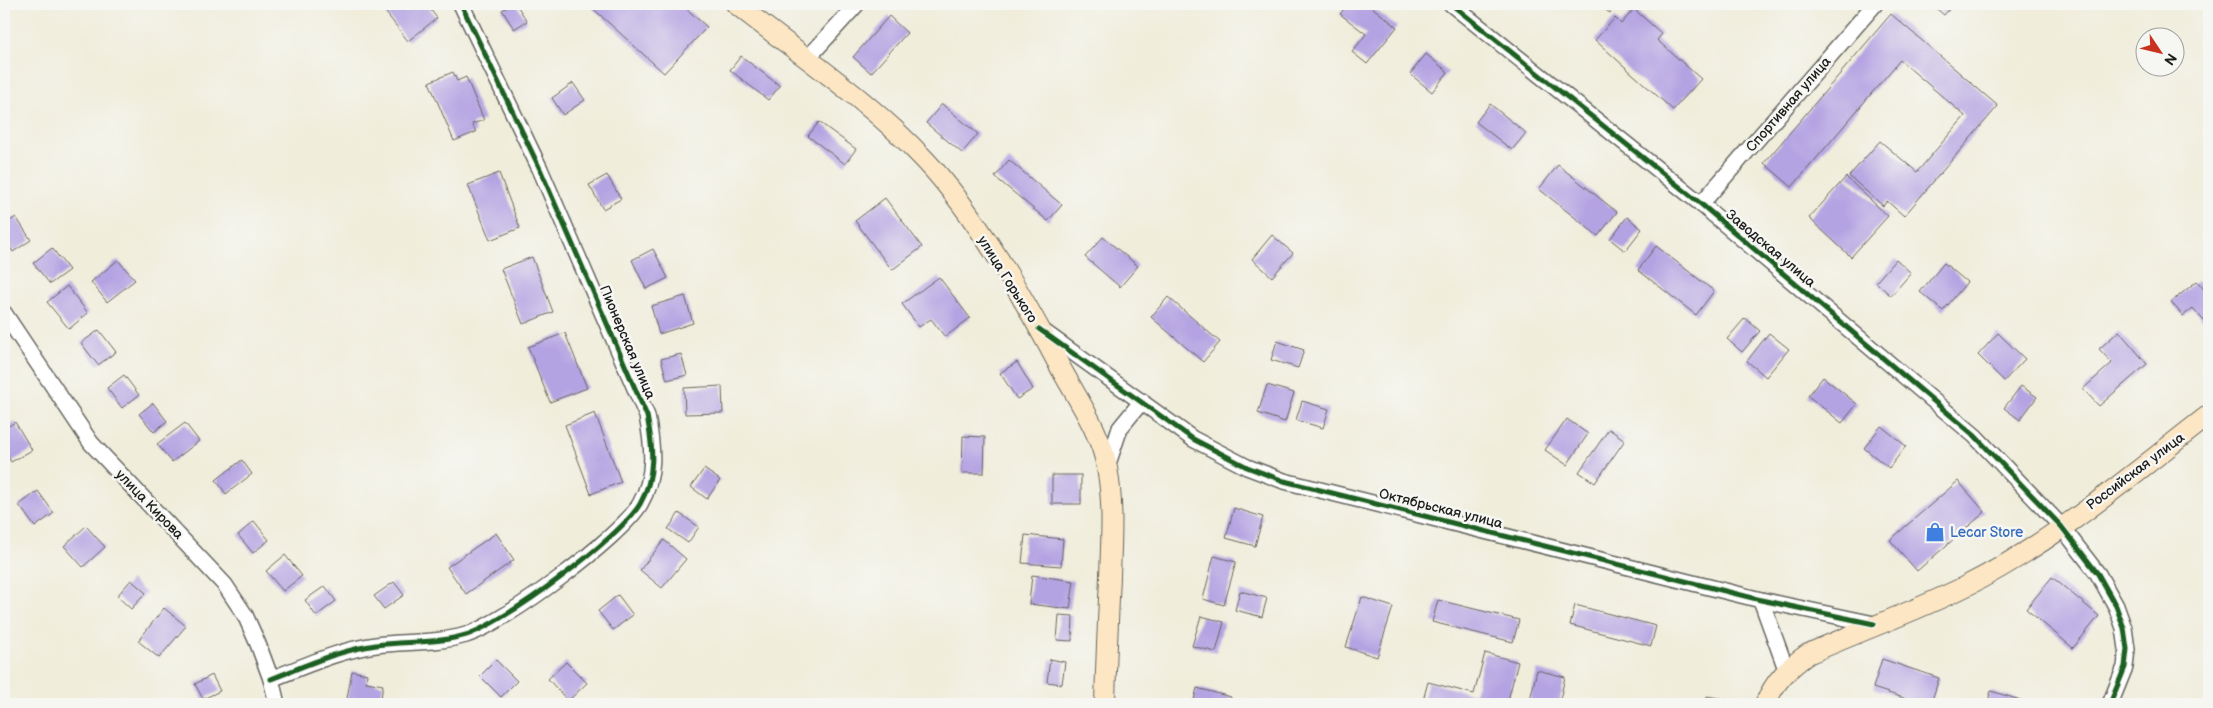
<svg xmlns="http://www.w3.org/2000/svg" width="2213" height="708" font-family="'Balsamiq Sans',sans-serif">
<rect width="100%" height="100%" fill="#f6f6f2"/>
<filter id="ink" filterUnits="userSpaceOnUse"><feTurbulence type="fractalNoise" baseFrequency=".02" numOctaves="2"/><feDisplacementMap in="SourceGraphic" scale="10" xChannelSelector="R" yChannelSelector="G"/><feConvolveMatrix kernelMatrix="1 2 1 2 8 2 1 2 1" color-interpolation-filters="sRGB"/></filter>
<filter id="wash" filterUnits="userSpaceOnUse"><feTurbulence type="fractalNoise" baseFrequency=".0096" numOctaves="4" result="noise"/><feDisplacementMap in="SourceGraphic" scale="20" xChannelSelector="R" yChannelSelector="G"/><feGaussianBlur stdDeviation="1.12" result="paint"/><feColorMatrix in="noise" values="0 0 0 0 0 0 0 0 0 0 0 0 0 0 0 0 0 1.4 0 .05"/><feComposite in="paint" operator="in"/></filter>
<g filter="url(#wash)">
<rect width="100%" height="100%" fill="#f0eddb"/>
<g id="blocks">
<g fill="#b4a3e2">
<polygon points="379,4 426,4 437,18 408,41"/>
<polygon points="512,4 516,4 527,21 514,29 502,10"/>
<polygon points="588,4 681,4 707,27 664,73"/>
<polygon points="1348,4 1368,4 1397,27 1367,64 1352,52 1366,34 1340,14"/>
<polygon points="1598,4 1617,4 1610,13"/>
<polygon points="1931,4 1954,4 1944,15"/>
<polygon points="1634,9 1662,34 1657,40 1701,79 1673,110 1595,40 1615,18 1621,24"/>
<polygon points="1891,14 1998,106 1904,216 1887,201 1883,206 1849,176 1880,141 1917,172 1965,116 1900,60 1792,187 1764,163"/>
<polygon points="889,16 907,33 871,73 853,57"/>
<polygon points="1426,54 1448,72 1432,92 1410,74"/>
<polygon points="741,56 780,86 768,100 730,70"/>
<polygon points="453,72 457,81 466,77 484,120 472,124 476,132 454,141 429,82"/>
<polygon points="573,83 585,100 563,115 552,98"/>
<polygon points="942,104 978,134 962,153 926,123"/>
<polygon points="1490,104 1526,133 1512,150 1476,122"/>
<polygon points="819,122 856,149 845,164 808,136"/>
<polygon points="1009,160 1062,205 1048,221 995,177"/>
<polygon points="1558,165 1617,212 1598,236 1539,189"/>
<polygon points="499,173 520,228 490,240 468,185"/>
<polygon points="607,175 621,199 603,209 589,185"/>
<polygon points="1846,177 1888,216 1851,257 1809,218"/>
<polygon points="885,198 922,247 892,270 855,221"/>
<polygon points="16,217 31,240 13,252 4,239 4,225"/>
<polygon points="1627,217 1642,229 1625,251 1610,239"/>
<polygon points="1272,235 1293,253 1272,277 1252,259"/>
<polygon points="1103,237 1138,266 1120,287 1085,257"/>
<polygon points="1656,246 1714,291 1696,315 1638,270"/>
<polygon points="52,248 69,270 50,284 33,263"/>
<polygon points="653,249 668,278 646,289 632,260"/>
<polygon points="532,257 553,312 523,324 501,269"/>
<polygon points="1896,259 1911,273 1891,296 1876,282"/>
<polygon points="118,260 135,280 107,302 91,282"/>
<polygon points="1944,263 1967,282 1943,311 1920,292"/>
<polygon points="939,277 970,318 945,337 931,319 919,327 902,304"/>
<polygon points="2197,281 2209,295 2209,315 2203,320 2193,308 2183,316 2171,302"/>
<polygon points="67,286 88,313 69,329 47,302"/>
<polygon points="685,296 693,323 659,334 651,306"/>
<polygon points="1168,297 1220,342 1203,362 1151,317"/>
<polygon points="1745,318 1760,331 1742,352 1727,339"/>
<polygon points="99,330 116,352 98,365 81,343"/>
<polygon points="2119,331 2147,364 2099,406 2083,389 2112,363 2099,349"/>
<polygon points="565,333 587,388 550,402 528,347"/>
<polygon points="1769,333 1789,349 1766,377 1747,361"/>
<polygon points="1998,333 2025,359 2004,381 1978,355"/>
<polygon points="1277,341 1304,350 1298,368 1271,360"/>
<polygon points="681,354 687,375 667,380 661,359"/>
<polygon points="1017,362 1033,389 1017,399 1000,373"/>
<polygon points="124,375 139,395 122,408 107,388"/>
<polygon points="1823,377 1857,404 1842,423 1808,396"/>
<polygon points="1267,385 1294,393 1285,422 1258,413"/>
<polygon points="722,386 723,413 685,414 684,388"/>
<polygon points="2021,386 2037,397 2020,420 2004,408"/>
<polygon points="1302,401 1329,409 1323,428 1296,420"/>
<polygon points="153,403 167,421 154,432 139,414"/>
<polygon points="595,413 621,482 591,494 565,425"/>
<polygon points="1567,419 1588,434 1567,465 1545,450"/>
<polygon points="15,422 32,450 11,462 4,450 4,429"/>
<polygon points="185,423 199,441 172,462 157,444"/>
<polygon points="1881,426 1906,446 1889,468 1864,448"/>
<polygon points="1609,429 1625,440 1595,483 1579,472"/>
<polygon points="963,436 985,437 984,473 962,473"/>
<polygon points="242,460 252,474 226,494 216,480"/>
<polygon points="704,469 720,480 707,499 691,487"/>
<rect x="1052" y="475" width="29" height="29"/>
<polygon points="1958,481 1985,512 1917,571 1890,540"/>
<polygon points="38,491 54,513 35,527 19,505"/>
<polygon points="1234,508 1263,517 1255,546 1226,538"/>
<polygon points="679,513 699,527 688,543 668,529"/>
<polygon points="254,521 269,540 253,553 238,535"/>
<polygon points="86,526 105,547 83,567 64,546"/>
<polygon points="496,533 514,560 466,594 447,567"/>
<polygon points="1025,535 1063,539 1061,566 1022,563"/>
<polygon points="664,540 686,559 662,588 640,570"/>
<polygon points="285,555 302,576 283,591 266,571"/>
<polygon points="1214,556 1236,562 1224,605 1203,599"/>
<polygon points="1032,575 1074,581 1070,609 1029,604"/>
<polygon points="2052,577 2099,616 2073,648 2026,609"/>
<polygon points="131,580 146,593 131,609 117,596"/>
<polygon points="394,582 404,595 384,609 374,596"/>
<polygon points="325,586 336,601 316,616 305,600"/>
<polygon points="1240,591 1267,598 1262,617 1235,610"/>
<polygon points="618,595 633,615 613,630 598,611"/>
<polygon points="1362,597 1393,607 1377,657 1346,647"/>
<polygon points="1438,600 1519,620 1513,642 1432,622"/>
<polygon points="1575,605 1656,626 1651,646 1570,625"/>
<polygon points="164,608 186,626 159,658 138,641"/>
<polygon points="1059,615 1073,616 1072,641 1057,640"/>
<polygon points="1201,616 1224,622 1216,652 1192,646"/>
<polygon points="1485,653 1518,662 1507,704 1422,704 1428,682 1474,694"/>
<polygon points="1050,659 1065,662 1062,684 1047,682"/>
<polygon points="1882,659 1939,678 1931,704 1922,704 1873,688"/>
<polygon points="496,660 517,681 501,697 480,676"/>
<polygon points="566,662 587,683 568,701 548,679"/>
<polygon points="1537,670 1565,677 1559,704 1529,704"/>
<polygon points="352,671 367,674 366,682 383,685 380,704 346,704"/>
<polygon points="212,675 220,691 203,699 195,684"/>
<polygon points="1197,688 1231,697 1229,704 1193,704"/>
<polygon points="1991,691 2027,702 2027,704 1987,704"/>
<polygon points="1707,696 1730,700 1729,704 1706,704"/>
</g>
</g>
</g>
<g filter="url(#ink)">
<use href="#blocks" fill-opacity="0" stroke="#66655f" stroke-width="1"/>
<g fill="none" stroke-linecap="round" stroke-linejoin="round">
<defs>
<g id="street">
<polyline points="1451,4 1701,204 1975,436 2061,526 2098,574 2116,606 2124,628 2127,649 2125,667 2110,704"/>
<polyline points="808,58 857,4"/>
<polyline points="1701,204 1875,4"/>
<polyline points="4,313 91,443 225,585 245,615 258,644 271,679 277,704"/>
<polyline points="1043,331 1193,439 1247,467 1284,481 1761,600 1874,624"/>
<polyline points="1107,467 1120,428 1142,401"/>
<polyline points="1761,600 1786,669"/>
<path d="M271,679C305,666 339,650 376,645C405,641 436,644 466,635C503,624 620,538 640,504C656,476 653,447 647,416L540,169L461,4"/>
</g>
<g id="secondary">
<path d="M736,4C800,55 869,100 925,160C976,214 1024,299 1059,365C1075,395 1102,434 1107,468C1114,504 1111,541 1110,577C1108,620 1106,662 1105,704"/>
<path d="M1765,704C1775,681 1788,668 1808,654C1859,631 1914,612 1964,587C2053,543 2131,475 2209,415"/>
</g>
</defs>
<use href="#street" stroke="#66655f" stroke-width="18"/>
<use href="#secondary" stroke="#66655f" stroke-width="22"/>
<use href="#street" stroke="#fff" stroke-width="15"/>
<use href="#secondary" stroke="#fce6c4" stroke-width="20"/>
<defs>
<g id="cycleway">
<polyline points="1451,4 1701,204 1975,436 2061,526 2098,574 2116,606 2124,628 2127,649 2125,667 2110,704"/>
<polyline points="1039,329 1193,439 1247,467 1284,481 1761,600 1874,624"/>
<path d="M271,679C305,666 339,650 376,645C405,641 436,644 466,635C503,624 620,538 640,504C656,476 653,447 647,416L540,169L461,4"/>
</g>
</defs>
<use href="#cycleway" stroke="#f6f6f2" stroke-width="8"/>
<use href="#cycleway" stroke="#1b5e20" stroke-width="5"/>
</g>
</g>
<defs>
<symbol id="shop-bare" viewBox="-9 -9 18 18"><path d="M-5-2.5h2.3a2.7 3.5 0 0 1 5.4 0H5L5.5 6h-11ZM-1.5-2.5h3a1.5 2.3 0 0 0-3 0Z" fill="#3f7fe0" stroke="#f6f6f2" stroke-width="2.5" paint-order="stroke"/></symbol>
</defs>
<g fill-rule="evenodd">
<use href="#shop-bare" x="1921" y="518" width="28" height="28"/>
</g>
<g text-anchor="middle" stroke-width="5" stroke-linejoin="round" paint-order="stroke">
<g font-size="14" fill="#1c1c1c" stroke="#f6f6f2">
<text transform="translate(1788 104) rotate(-49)" y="5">Спортивная улица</text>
<text transform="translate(1771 248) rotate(40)" y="5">Заводская улица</text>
<text transform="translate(1008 279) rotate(58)" y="5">улица Горького</text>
<text transform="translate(628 342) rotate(67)" y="5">Пионерская улица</text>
<text transform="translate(2135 471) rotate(-37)" y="5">Российская улица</text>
<text transform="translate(150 504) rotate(46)" y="5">улица Кирова</text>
<text transform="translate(1441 508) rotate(14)" y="5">Октябрьская улица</text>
</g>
<g font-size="14" fill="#366cbe" stroke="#f6f6f2" text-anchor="start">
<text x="1950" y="537">Lecar Store</text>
</g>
</g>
<rect width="2213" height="708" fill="none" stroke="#f6f6f2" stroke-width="20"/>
<g transform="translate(2160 52) rotate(125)"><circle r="24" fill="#f6f6f2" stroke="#9f9f9c"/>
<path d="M0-4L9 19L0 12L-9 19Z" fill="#c8321e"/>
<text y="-8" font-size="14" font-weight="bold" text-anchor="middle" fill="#1c1c1c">N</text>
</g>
</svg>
